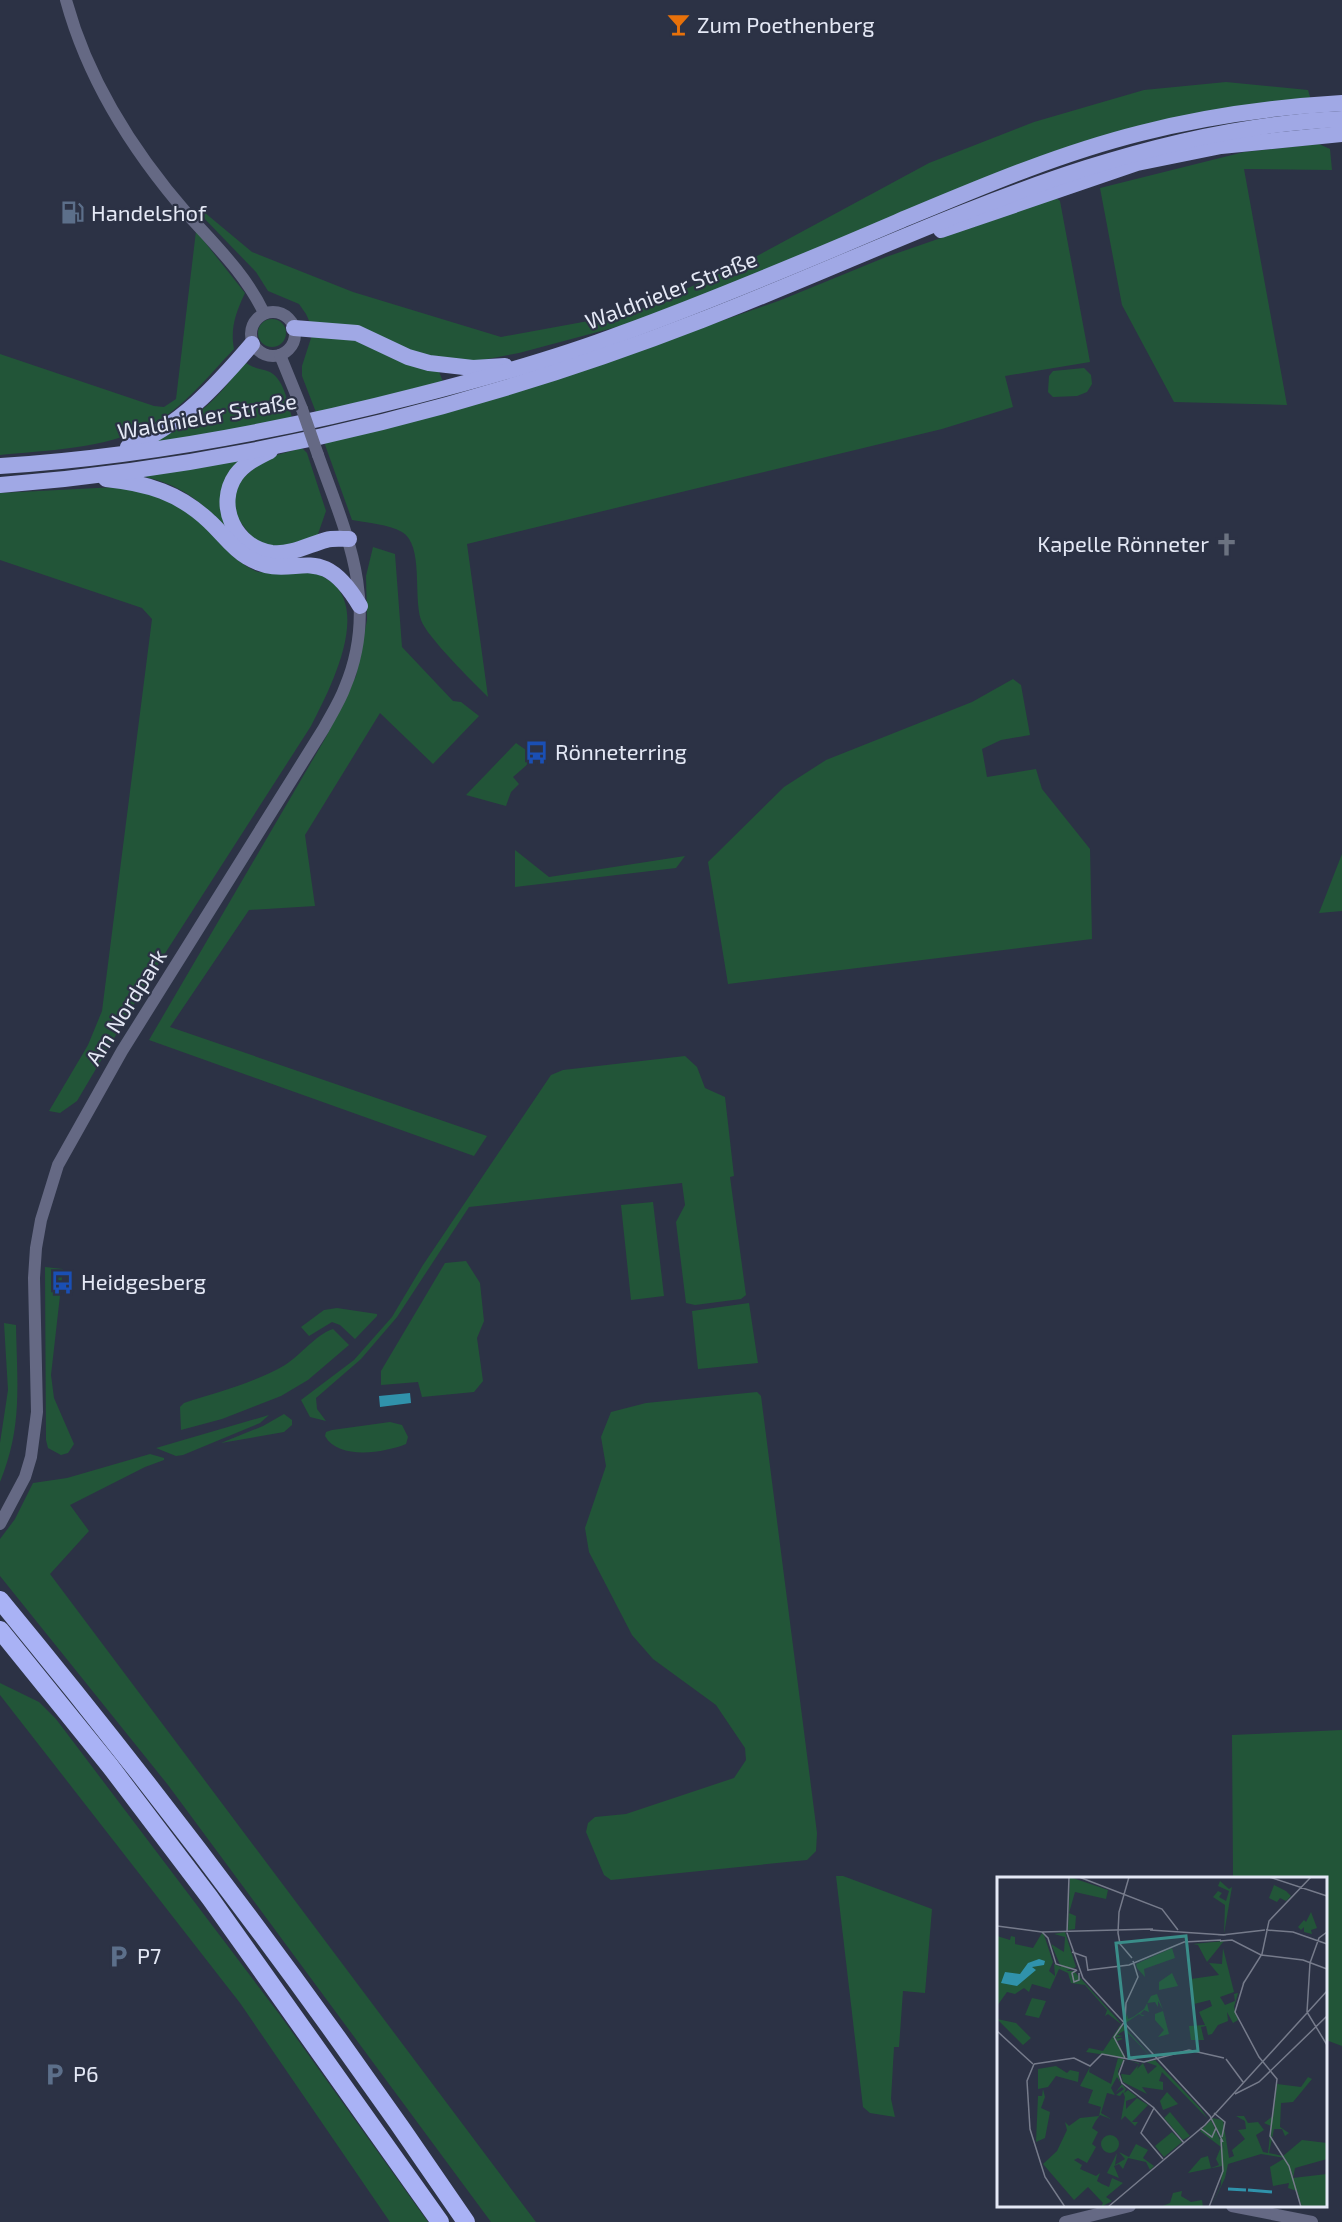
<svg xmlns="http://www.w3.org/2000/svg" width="1342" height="2222" font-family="'Exo 2',sans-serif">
<rect width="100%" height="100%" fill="#2c3245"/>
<g fill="#225538">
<polygon points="1226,82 1308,90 1311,100 1141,128 635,322 519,353 477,361 435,362 444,384 317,415 302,376 302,366 311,338 311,325 306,314 299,304 268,291 256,272 201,215 198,207 252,252 353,292 501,337 632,313 746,262 929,163 1034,122 1144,90"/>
<polygon points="1319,144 1330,149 1332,170 1244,169 1287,405 1174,402 1122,305 1100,188 1244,152"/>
<path d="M1056,198L1060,201L1090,362L1005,376L1013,407L942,429L467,544L488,697C473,682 427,637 421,620C413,596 424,545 402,532C388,524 368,523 352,520L324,442L572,373L781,300L886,257Z"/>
<path d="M196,231L245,293C236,312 230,328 234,349C208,376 183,409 149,426C104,449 49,450 0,455V354L154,406L164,407L176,399Z"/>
<circle cx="272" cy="333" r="14"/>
<path d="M244,361C252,369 261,368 270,372C285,380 288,406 293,420L143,445C188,424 217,404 244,361Z"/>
<polygon points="1084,368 1091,375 1092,384 1087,392 1077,396 1053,397 1048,392 1049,376 1053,371"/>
<polygon points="302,448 307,453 326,511 317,537 281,549 256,543 233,512 235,485 266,458"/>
<path d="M248,457L234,472L235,535C196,499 185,484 131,474Z"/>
<path d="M117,487C140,490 168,495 187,510C212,530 227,559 258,572C277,573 300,570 318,574C322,575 326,579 330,581C371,611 329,691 311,726L155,969L77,1101L60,1113L49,1111L88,1045L102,1011L152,619L142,608L0,560V493Z"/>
<polygon points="373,547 395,554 402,647 453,701 461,702 479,716 433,764 380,713 305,835 315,906 249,910 170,1027 487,1136 474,1156 149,1040 326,737 356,676 367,620 366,576"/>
<polygon points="1013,679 1021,685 1030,735 1001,740 982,749 987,777 1036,769 1042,789 1090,849 1092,939 728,984 708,862 784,787 826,760 972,702"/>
<polygon points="516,743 536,757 513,777 519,784 511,792 506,806 466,795"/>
<polygon points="515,850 549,877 685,856 676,868 515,887"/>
<polygon points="1342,854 1342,911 1319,913"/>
<polygon points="685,1056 697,1067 705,1088 725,1097 734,1176 730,1177 746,1295 741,1299 695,1305 686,1303 676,1222 685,1205 682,1183 469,1207 397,1317 361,1359 316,1398 317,1409 326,1421 310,1417 301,1400 354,1360 392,1317 423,1265 551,1075 563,1070"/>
<polygon points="653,1202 664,1296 631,1300 621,1205"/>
<polygon points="466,1261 480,1283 484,1321 477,1338 483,1381 474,1392 422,1397 418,1382 381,1385 381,1371 445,1263"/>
<polygon points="45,1267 63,1269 51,1375 54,1398 74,1444 68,1453 61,1455 48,1448 46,1440"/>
<polygon points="749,1303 758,1363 698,1369 692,1311"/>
<polygon points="337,1308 377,1314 377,1316 355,1339 340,1325 332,1322 309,1336 301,1327 324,1310"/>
<path d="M4,1323L16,1325C17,1384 23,1426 0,1482V1443L8,1390Z"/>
<path d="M333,1329L349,1345L308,1380L281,1396L222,1419L181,1430L180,1407L184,1403C218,1392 254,1383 285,1365C301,1355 315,1335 333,1329Z"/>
<polygon points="757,1392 761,1396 817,1833 816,1851 807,1860 611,1880 604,1875 586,1832 588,1823 595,1817 626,1814 734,1778 746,1760 745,1748 716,1705 653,1659 632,1635 589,1552 585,1528 606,1466 601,1437 611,1412 646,1403"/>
<polygon points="284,1414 292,1420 292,1425 284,1432 221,1443 263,1426"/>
<polygon points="269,1415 260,1423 183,1455 176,1456 156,1448"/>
<path d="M390,1422L402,1425L408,1437L406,1444C384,1453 338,1460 325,1436L326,1432L332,1430Z"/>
<polygon points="150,1454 164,1458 164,1460 145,1467 70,1505 89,1531 50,1574 536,2222 491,2222 168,1785 0,1576 0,1539 15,1519 33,1483 67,1478"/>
<polygon points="0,1683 39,1702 56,1719 280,2015 428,2222 390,2222 240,2003 0,1695"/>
<polygon points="1342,1730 1342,2046 1326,2040 1326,1878 1233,1878 1232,1735"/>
<polygon points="836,1876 843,1876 932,1909 925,1993 903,1991 899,2047 894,2047 891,2099 895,2117 870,2113 863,2107"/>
</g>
<polygon fill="#3092ab" points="410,1393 411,1403 380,1407 379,1396"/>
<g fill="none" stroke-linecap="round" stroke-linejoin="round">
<g stroke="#656984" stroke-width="12">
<path d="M66,0C88,81 134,153 189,216C217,247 246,275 264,313"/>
<circle cx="273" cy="334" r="22"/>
<polyline points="280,355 302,409"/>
<path d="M0,1524L25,1477L31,1457L37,1412L34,1278L36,1248L41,1220L58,1165L122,1051L324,728C331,715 340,701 345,687C380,604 346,533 318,455"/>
<polyline points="1232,2206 1312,2222"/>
<polyline points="1065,2222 1130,2206"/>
</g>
<g stroke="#a0a8e5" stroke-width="16">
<polyline points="941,230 1137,163 1221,146 1342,134"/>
<polyline points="294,328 357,333 408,357 429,363 473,368 505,366"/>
<path d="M128,447C179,427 217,385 252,344"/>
<path d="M270,451C258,457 245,463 236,475C215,505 235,548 272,553C291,555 308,545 326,540C333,538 341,539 349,539"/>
<path d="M0,466C141,457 279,431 415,396C486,378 555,359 623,333C716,299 806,261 897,222C976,189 1057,154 1141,133C1207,116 1274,107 1342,103"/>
<path d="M106,479C147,483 180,493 210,522C222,533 232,548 247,557C295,586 317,534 360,606"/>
<path d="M0,485C240,466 478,407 702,320C912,239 1113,129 1342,119"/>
</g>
<g stroke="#a9b2f5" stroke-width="18">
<path d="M0,1600C165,1800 321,2008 466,2222"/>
<polyline points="0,1630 110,1766 210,1898 440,2222"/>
</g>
<polyline stroke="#656984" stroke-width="12" points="302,409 318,455"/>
</g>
<defs>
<symbol id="bar-bare" viewBox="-9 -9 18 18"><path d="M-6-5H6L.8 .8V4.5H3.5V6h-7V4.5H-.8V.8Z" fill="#e8710a" stroke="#2c3245" stroke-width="2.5" paint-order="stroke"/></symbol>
<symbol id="fuel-bare" viewBox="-9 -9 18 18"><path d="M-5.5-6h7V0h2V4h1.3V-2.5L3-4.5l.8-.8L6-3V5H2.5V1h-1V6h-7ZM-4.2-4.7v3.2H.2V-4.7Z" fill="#5c6f8a" stroke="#2c3245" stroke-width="2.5" paint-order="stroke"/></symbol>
<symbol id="church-bare" viewBox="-9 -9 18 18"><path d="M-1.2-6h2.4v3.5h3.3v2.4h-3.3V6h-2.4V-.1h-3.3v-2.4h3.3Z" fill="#6b7280" stroke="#2c3245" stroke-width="2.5" paint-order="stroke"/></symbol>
<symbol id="bus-bare" viewBox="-9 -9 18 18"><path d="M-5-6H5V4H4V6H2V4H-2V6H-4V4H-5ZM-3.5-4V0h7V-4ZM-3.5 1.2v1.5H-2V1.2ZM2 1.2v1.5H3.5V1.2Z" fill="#1a4fb4" stroke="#2c3245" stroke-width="2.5" paint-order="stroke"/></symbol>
<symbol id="parking-bare" viewBox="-9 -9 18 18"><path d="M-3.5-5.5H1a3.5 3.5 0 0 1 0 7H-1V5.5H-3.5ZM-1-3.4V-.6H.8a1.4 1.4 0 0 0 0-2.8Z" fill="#5c6f8a" stroke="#2c3245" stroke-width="2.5" paint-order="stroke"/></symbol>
</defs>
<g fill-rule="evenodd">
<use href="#bar-bare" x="662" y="8" width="33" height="33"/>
<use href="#fuel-bare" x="56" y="196" width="33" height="33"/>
<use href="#church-bare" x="1210" y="528" width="33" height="33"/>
<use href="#bus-bare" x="520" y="736" width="33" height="33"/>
<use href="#bus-bare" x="46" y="1266" width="33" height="33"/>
<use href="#parking-bare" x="102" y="1940" width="33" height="33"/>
<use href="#parking-bare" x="38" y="2058" width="33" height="33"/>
</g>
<g text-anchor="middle" stroke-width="4.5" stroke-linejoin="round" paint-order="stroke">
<g font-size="22" fill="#e4e8f5" stroke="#2c3245" text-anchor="start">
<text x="697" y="33">Zum Poethenberg</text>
<text x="91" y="221">Handelshof</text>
<text x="1209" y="552" text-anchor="end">Kapelle Rönneter</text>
<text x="555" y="760">Rönneterring</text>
<text x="81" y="1290">Heidgesberg</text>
<text x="137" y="1964">P7</text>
<text x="73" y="2082">P6</text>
</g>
<g font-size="22" fill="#e4e8f5" stroke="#2c3245">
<text transform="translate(671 290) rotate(-21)" y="8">Waldnieler Straße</text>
<text transform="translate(207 416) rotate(-10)" y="8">Waldnieler Straße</text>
<text transform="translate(126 1007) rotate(-58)" y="8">Am Nordpark</text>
</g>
</g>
<g transform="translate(997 1877)">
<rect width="330" height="330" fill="#2c3245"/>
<path d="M73,0L111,13L109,22L78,15L72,36L79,39L78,52L71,53ZM223,4L232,12L235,10L227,57L228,28L216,20L221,14L225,16L222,20L229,24L232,14L221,9ZM277,8L289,14L294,19L289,24L283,21L280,25L272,21ZM314,35L320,51L314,53L315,57L307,55V50L304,53L301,50L307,43L309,45ZM68,55L79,90L69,94H77L156,182L128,153L120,158L126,159L114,162L124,147L111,137L108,139L110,133L88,108L74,106L71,96L62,92L53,112L35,107L32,115L27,111L18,117L10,115L0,129V59L13,63L14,59L18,60V67L36,71L45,56L47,58L56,85L52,94L58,99L57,87L64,90L54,67L67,75L68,60L57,57ZM227,64L210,85L201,68L196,67ZM175,71L178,81L147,92L148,100L140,91L139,87ZM226,71L237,115L223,120L228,128L238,124L237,117L241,116L237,130L241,143L236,146L230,135L231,144L221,148L215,157L211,158L209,149L204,150L207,163H194L192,149L208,148L202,135L215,129L213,123L197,127L194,102L222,98L212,86L225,87ZM175,96L181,109L162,113V105ZM160,117L166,133L161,124V130L158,125L150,126L152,135L147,133L143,137L148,139H145L142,137L127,147L130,137L131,142L136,140L147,132L154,119ZM35,121L49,124L42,141L28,138ZM166,134L172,157L161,160L167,153L158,143V137ZM0,142L19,146L34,161L26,168ZM114,162L124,161L126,162L120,164L129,181L89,175L92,171L106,174ZM121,181L127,182L121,194L123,205L120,200L114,211L118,218L110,216L104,236L114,242L103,238L98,245L95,251L101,255L95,267L99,270L90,286L81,281L77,283L85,288L83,292L99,299L103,296L100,304L105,307L112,310L115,301L126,306L109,320L115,324L104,330L106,326L91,310L77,323L46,287L60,274L70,253L68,245L72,249L83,241L102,239L104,230L91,226L96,213L83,209L93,190L92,195L114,207ZM158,183L204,232L211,242L165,195L162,204L166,205V213L145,210L150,217L126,205L124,197L133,198L142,187L134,184L142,186L140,192L146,186L151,197L160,189L149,185ZM59,189L70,196L73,193L82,195L81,205L59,199L51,210L41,212V192ZM311,200L315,202L296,225L284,226L283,250L292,256L288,259L285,252H277L272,276L286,279L305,263L330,266V282L298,291L296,301L330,297V330H305L300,314L291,311L292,306L276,309L273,290L288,281L264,277L231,287L228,301L214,330L224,308L225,289L191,296L204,281L211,279L214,291L222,288L219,282L224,270L203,254L214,243L228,274L215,241L226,243L232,281L237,279L235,273L248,262L241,253L249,252L248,244L239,239H247L251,246L261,245L267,253L259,258L266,275L271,276L274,249L267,246L276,239L280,207L304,210ZM125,207L129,212L127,216L131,213L140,220L129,224V232L140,221L151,228L135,245H141L138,249L128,239L124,243L128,220L126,215L123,219L119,218L127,212L125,210L119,215ZM46,212L48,220L44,231L53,235L48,261L39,265L41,219H45ZM170,215L181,227L166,233L163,224ZM173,235L193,259L186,263L167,241ZM175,255L185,265L167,280L158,269ZM104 267a9 9 0 1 1 18 0a9 9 0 1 1-18 0ZM139,267L151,273L146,281L157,289L153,293L149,285L131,281L126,292L122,287L117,289L122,301L110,296L120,276L118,288L128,282L122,275L132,280ZM185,314L184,319L194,325L205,323L206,330H163L173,326L176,316Z" fill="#225538"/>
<path d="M42,82L48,84L47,88L35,90L39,93L20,109L4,106L8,95L23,97L31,86Z" fill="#3092ab"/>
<path fill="none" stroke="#3092ab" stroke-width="3" d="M231,312L249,313M251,313L275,315"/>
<path fill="none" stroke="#767b8b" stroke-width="1.5" d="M72,0L70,56L86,101L213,239L226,265M82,0L165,32L181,53M132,0L122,35L121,56L123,67L135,81M272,0L330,19M0,49L45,55L156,52M153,53L228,58M269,53L296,55L330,67M45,55L51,61L59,87L79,93M225,58L268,53M223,64L235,63L264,78L306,83L330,92M75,75L89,80L91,94M313,86L310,135L330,168M313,86L322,61L330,55M80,93L75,96L77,105L82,103V96M91,93L132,88L187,65L224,63M247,105L238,135L262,180L280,202L273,259L292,289L304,330M246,107L265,77L272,44L314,0M0,154L36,187M128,181L117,160L128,144L129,126L141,100L136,84M229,182L246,205M127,183L122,197L125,206L157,231L144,256L166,282M37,187L77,181L93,189L105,177L147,185L192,173L227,181M37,187L30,204L33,252L48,300L68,330M238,217L262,205L330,139M156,230L187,266M217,236L228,245L225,260M203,251L215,260L219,251M111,330L208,248L330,114M212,330L226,294L224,262"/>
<path fill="#3a8d89" fill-opacity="0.15" stroke="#3a8d89" stroke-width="3" d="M189,59L201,174L132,181L119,66Z"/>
<rect width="330" height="330" fill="none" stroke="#e4e8f5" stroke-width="3"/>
</g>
</svg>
